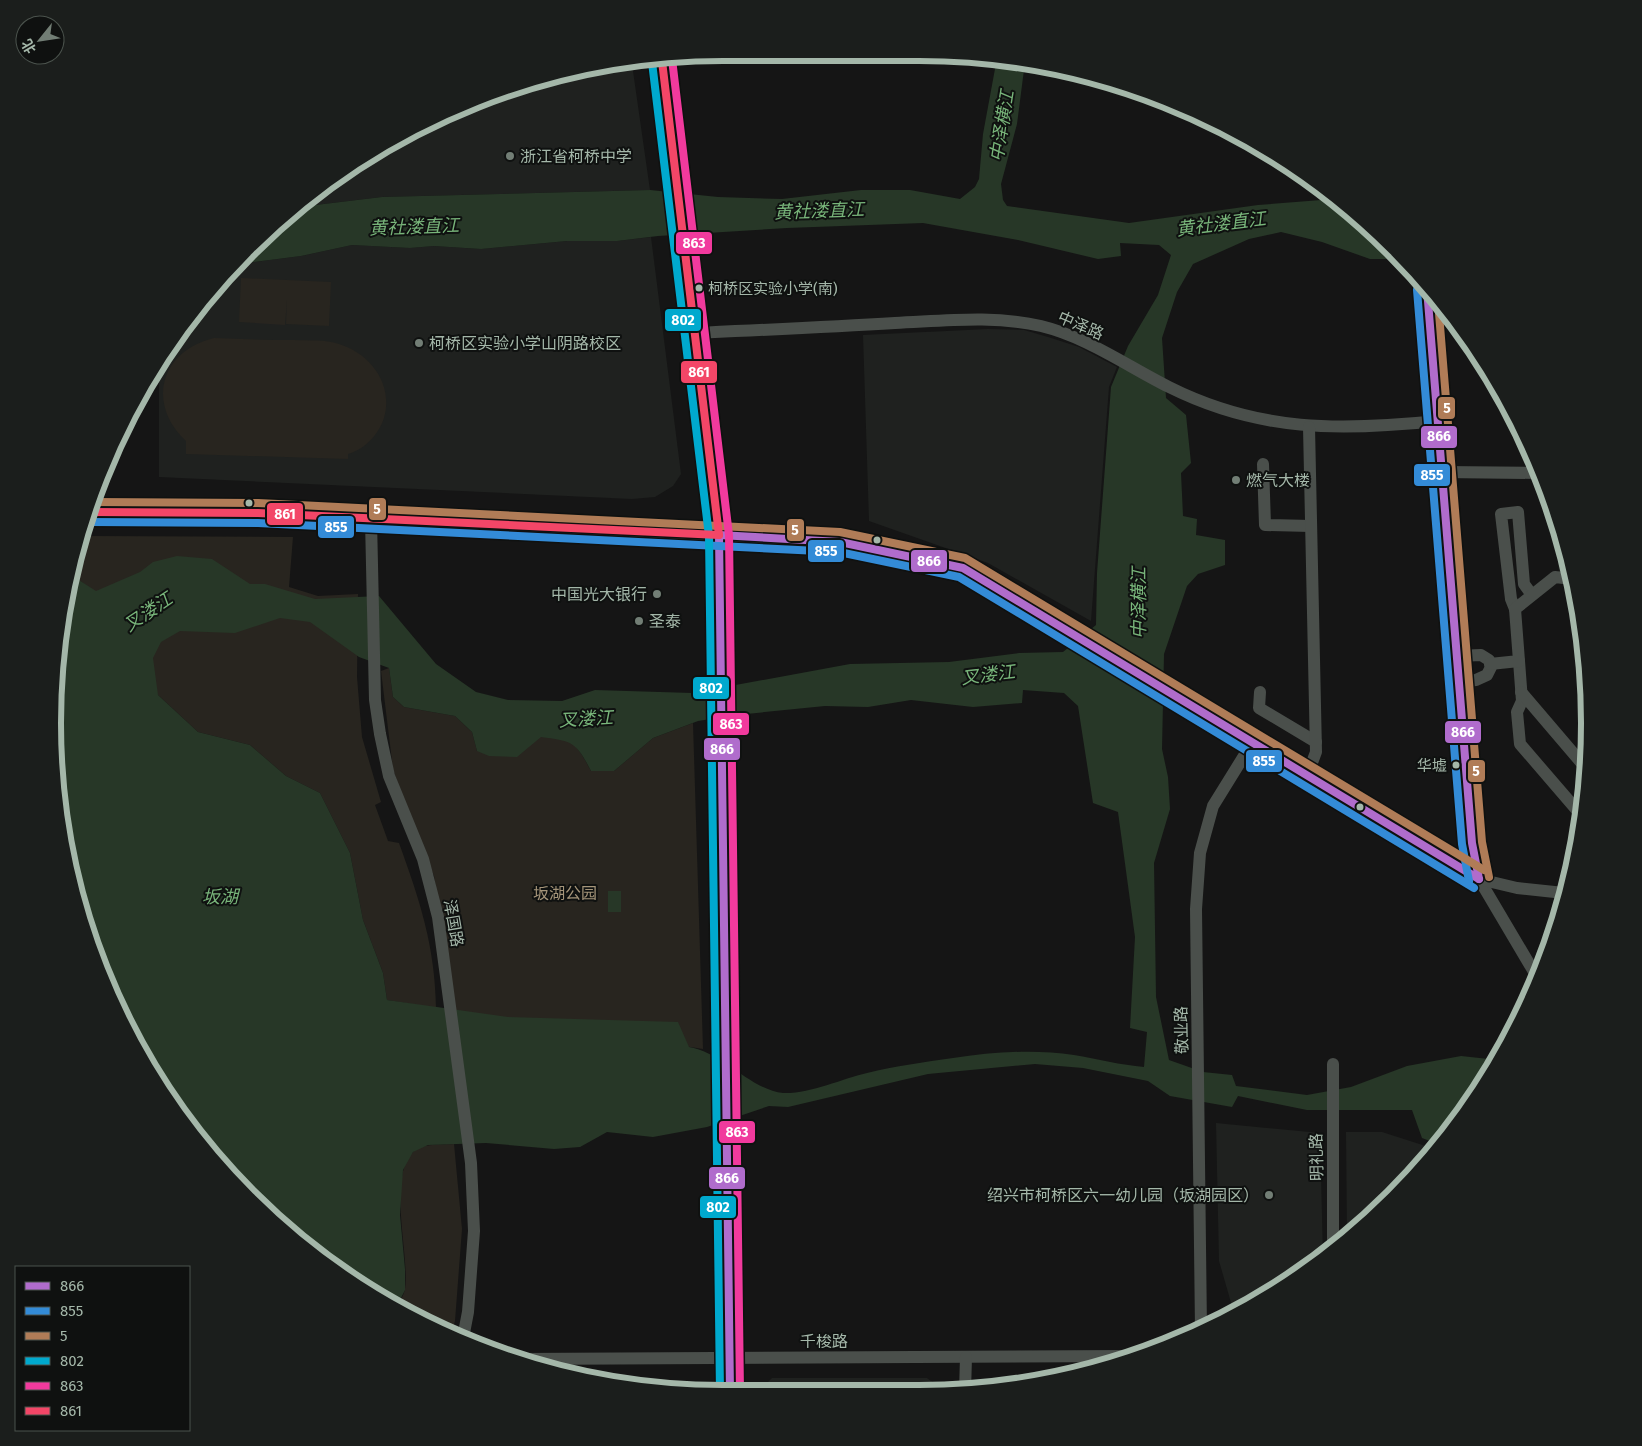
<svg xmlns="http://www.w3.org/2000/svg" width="1642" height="1446" font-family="'Fira Sans','Noto Sans SC',sans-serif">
<rect width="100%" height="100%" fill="#151515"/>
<g fill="#1f211f">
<polygon points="632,64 650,190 382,197 299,207 426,122 550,75"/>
<polygon points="651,237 681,474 673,486 655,497 632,499 159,477 159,370 191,315 239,264 301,256 352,245 410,248 434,246 481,249 567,241 617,241"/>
<polygon points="988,329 1024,330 1048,337 1079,347 1117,367 1109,387 1091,621 988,563 869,521 863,335"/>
<polygon points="1554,515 1567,549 1571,574 1559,573"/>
<polygon points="1216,1123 1320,1133 1323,1258 1234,1313 1219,1261"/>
<polygon points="1346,1132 1382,1132 1435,1149 1423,1165 1347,1237"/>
<polygon points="772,1378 927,1378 940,1388 940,1392 758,1392"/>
</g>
<g fill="#28251f">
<polygon points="241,278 331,282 329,326 286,324 287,299 285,325 239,322"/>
<path d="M214,338C240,339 267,340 294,340C309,341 325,339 339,344C369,353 392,382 385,414C381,432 366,449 348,454V459L186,454V441C146,404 160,351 214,338Z"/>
<path d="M83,536L293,537L289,587L318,596L358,594L357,677L362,737L381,802L375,805L388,841L399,843C420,901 435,946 436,1008L387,1000L383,973L363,920L350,853L320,793L286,776L250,745L198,732L158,695L96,592L71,575Z"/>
<path d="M389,668L393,697L404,707L455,716L472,732L477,751C504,744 541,726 568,740C579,747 585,760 591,771H614L653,738L693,723L703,1049L453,1010L445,943L434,876L406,808L393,769L381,671Z"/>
<path d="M454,1144L462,1229L455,1321L451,1334L427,1324L397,1306C400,1301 404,1295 405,1289C410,1256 387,1178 413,1152C422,1143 442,1145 454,1144Z"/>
<polygon points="800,1383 918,1386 927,1392 785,1392"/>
</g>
<g fill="#273727" fill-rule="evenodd">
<path d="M997,58L1025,62L1017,124L1001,184L1003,200L1007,206L1129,223L1258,205L1334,199L1361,219L1399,259H1370L1322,242L1281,232L1249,239L1193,264L1177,292L1162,338L1166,398L1186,415L1191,463L1181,473L1183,516L1197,519L1196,535L1225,540V565L1198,574L1187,586L1164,654L1162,749L1168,777L1170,809L1154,863L1156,997L1169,1060L1203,1072L1232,1075L1236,1086L1307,1095L1351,1087L1407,1066L1461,1056L1498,1060L1439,1142L1435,1143L1422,1138L1412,1110H1307L1238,1096L1232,1107L1170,1096L1148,1081L1083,1068L1035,1064L928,1074L788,1107L769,1106L707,1127L653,1137L607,1132L580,1147L554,1149L486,1143L428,1145L413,1152L403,1170L400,1215L405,1269V1290L397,1306L315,1255L219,1165L122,1020L75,897L54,767L65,592L71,575L96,591L140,572L153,562L177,556L212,559L250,584H265L315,599L379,596L436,664L476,692L508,700L562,701L595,690L692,693L850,664L949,662L1019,653L1063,652L1096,625L1097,573L1111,387L1128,346L1158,295L1171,255L1159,245L1120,243L1121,256L1098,259L1018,240L923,223L787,228L658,236L617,241H567L481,249L434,246L410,248L352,245L301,256L239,264L281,219L299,207L382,197L650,190L718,197L782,199L861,190H910L960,199L975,187L979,179L983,134ZM280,618L310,622L359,657L389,668L393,697L404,707L455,716L472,732L477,751L489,756L517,757L541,737C573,741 576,742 591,771H614L653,738L698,721L736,715L825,706L868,707L911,700L973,707L1022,703L1023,690L1064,693L1078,706L1093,803L1118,812L1135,937L1130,1028L1147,1032L1144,1067C1121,1065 1097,1059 1074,1055C1034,1049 993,1052 953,1058C925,1062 895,1066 867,1073C841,1079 810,1094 783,1093C751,1090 722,1052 689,1047L678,1022L508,1017L387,1000L383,973L363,920L350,853L320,793L286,776L250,745L198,732L158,695L153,658L161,642L180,631L235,633Z"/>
<rect x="608" y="891" width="13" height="21"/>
</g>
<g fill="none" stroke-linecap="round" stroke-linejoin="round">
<g stroke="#4a4f4b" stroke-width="12">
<polyline points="662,60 719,535 730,1392"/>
<polyline points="1427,289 1472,843 1479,879 1537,977"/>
<path d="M696,333C762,330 829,327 895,323C943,321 994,315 1041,326C1087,337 1127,366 1169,387C1259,432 1340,431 1438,421"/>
<polyline points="1263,464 1265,525 1311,526"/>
<polyline points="1442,472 1538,473"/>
<polyline points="90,512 258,513 840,542 963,568 1479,879 1517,888 1564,893"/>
<polyline points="371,520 375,700 380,734 389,776 423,859 438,917 471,1163 474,1231 468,1312 463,1338"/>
<polyline points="1515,609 1511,599 1501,514 1518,512 1524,584 1532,595"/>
<polyline points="1457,656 1481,655 1489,660 1491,667 1487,675 1476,680 1459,682"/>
<polyline points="1519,661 1522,701 1517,712 1520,744 1582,816"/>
<polyline points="1490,664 1519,661 1515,609 1555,577 1572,579"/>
<polyline points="1260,692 1259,708 1316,742"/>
<polyline points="1521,692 1585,767"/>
<polyline points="1307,776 1316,752 1309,427"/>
<polyline points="1553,939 1554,926 1558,922"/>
<polyline points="1333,1064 1333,1249"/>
<polyline points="1201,1330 1196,909 1200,853 1213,806 1252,743"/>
<polyline points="517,1359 1131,1356"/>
<polyline points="965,1392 966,1357"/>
</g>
<defs>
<g id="bus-1">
<polyline points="1427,289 1472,843 1479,879"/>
<polyline points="719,535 730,1392"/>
<polyline points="719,535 840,542 963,568 1479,879"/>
</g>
<g id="bus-2">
<polyline points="1417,290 1462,844 1469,881"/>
<polyline points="90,522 258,523 839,552 959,577 1474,888"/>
</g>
<g id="bus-3">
<polyline points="1438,301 1482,842 1489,877"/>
<polyline points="93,502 258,503 840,532 965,558 1484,870"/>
</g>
<polyline id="bus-4" points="652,62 709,536 720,1392"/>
<polyline id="bus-5" points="672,59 729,535 740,1392"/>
<g id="bus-6">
<polyline points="662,61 719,535"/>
<polyline points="90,512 258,513 719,535"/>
</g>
</defs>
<use href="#bus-1" stroke="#0f1110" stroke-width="11"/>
<use href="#bus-2" stroke="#0f1110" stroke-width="11"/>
<use href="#bus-3" stroke="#0f1110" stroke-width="11"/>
<use href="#bus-4" stroke="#0f1110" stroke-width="11"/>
<use href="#bus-5" stroke="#0f1110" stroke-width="11"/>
<use href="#bus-6" stroke="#0f1110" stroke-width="11"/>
<use href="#bus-1" stroke="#b06ccc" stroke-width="8"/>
<use href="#bus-2" stroke="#338bd7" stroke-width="8"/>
<use href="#bus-3" stroke="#b07c57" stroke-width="8"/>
<use href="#bus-4" stroke="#00a9ce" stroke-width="8"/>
<use href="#bus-5" stroke="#f13a9d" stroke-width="8"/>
<use href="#bus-6" stroke="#f34667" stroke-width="8"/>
</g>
<g fill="#727e75" stroke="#0f1110" stroke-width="2">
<circle cx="510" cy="156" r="5"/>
<circle cx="419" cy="343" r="5"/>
<circle cx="1236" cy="480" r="5"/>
<circle cx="657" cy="594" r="5"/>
<circle cx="639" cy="621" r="5"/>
<circle cx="1269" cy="1195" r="5"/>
</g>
<g fill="#a4b7a9" stroke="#0f1110" stroke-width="2">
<circle cx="699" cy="288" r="4.5"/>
<circle cx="249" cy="503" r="4.5"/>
<circle cx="877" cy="540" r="4.5"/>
<circle cx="1456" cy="765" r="4.5"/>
<circle cx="1360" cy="807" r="4.5"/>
</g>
<g text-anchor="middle" stroke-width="4" stroke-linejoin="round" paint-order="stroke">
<g font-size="15" fill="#a4b7a9" stroke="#0f1110" text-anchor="start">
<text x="708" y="294">柯桥区实验小学(南)</text>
<text x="1447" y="771" text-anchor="end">华墟</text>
</g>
<g font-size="16" fill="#a4b7a9" stroke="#0f1110" text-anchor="start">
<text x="520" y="162">浙江省柯桥中学</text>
<text x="429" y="349">柯桥区实验小学山阴路校区</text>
<text x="1246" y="486">燃气大楼</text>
<text x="647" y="600" text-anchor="end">中国光大银行</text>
<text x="649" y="627">圣泰</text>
<text x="1259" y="1201" text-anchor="end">绍兴市柯桥区六一幼儿园（坂湖园区）</text>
</g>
<g font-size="16" fill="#a4b7a9" stroke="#0f1110">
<text transform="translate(1081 325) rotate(23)" y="6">中泽路</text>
<text transform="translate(454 923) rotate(80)" y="6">泽国路</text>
<text transform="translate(1181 1030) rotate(-91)" y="6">敬业路</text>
<text transform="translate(1316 1157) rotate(-91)" y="6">明礼路</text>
<text x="824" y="1347">千梭路</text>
</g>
<g font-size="16" fill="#a49479" stroke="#0f1110">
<text x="565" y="899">坂湖公园</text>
</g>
<g font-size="18" font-style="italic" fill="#78b57a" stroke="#0f1110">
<text transform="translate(1002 126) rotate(-81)" y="6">中泽横江</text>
<text transform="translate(819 211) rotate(-2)" y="6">黄社溇直江</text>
<text transform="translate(1221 224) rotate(-7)" y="6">黄社溇直江</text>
<text transform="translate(414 227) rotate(-2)" y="6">黄社溇直江</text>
<text transform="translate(1139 603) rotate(-90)" y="6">中泽横江</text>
<text transform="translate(148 612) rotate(-34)" y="6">叉溇江</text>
<text transform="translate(988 675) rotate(-7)" y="6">叉溇江</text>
<text transform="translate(586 719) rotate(-3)" y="6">叉溇江</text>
<text x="220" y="903">坂湖</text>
</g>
</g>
<path d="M0 0H1642V1446H0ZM723 61H919A662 662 0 0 1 1581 723V723A662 662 0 0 1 919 1385H723A662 662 0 0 1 61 723V723A662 662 0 0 1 723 61Z" fill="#1b1e1c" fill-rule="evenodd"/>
<path fill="none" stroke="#a4b7a9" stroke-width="6" d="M723 61H919A662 662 0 0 1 1581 723V723A662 662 0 0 1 919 1385H723A662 662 0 0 1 61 723V723A662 662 0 0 1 723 61Z"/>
<g stroke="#0f1110" stroke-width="2">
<rect x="675" y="231" width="38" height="24" rx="5" fill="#f13a9d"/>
<rect x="664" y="308" width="38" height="24" rx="5" fill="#00a9ce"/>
<rect x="680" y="360" width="38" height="24" rx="5" fill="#f34667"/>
<rect x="1437" y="396" width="19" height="24" rx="5" fill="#b07c57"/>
<rect x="1420" y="425" width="38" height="24" rx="5" fill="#b06ccc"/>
<rect x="1413" y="463" width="38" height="24" rx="5" fill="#338bd7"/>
<rect x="368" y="497" width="19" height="24" rx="5" fill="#b07c57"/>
<rect x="266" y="502" width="38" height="24" rx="5" fill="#f34667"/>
<rect x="317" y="515" width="38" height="24" rx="5" fill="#338bd7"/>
<rect x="786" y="518" width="19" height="24" rx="5" fill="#b07c57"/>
<rect x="807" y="539" width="38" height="24" rx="5" fill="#338bd7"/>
<rect x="910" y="549" width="38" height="24" rx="5" fill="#b06ccc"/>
<rect x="692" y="676" width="38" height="24" rx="5" fill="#00a9ce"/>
<rect x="712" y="712" width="38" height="24" rx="5" fill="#f13a9d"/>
<rect x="1444" y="720" width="38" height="24" rx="5" fill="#b06ccc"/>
<rect x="703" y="737" width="38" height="24" rx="5" fill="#b06ccc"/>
<rect x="1245" y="749" width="38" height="24" rx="5" fill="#338bd7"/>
<rect x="1467" y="759" width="19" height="24" rx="5" fill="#b07c57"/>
<rect x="718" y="1120" width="38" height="24" rx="5" fill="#f13a9d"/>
<rect x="708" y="1166" width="38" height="24" rx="5" fill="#b06ccc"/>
<rect x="699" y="1195" width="38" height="24" rx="5" fill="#00a9ce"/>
</g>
<g font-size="14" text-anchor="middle" font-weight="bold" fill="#fff">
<text x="694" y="248">863</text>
<text x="683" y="325">802</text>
<text x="699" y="377">861</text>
<text x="1447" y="413">5</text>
<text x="1439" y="441">866</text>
<text x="1432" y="480">855</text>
<text x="377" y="514">5</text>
<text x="285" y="519">861</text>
<text x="336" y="532">855</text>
<text x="795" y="535">5</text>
<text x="826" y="556">855</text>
<text x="929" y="566">866</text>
<text x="711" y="693">802</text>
<text x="731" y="729">863</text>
<text x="1463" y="737">866</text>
<text x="722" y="754">866</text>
<text x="1264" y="766">855</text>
<text x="1476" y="776">5</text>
<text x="737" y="1137">863</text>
<text x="727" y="1183">866</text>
<text x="718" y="1212">802</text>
</g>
<rect x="15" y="1266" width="175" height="165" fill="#0f1110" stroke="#4b534d"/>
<rect x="25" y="1282" width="25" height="8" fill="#b06ccc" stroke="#4b534d"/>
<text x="60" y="1291" font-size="15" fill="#a4b7a9">866</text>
<rect x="25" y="1307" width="25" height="8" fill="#338bd7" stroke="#4b534d"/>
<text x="60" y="1316" font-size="15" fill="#a4b7a9">855</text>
<rect x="25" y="1332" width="25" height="8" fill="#b07c57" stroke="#4b534d"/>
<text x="60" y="1341" font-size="15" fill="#a4b7a9">5</text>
<rect x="25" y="1357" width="25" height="8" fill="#00a9ce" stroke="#4b534d"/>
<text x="60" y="1366" font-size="15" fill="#a4b7a9">802</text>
<rect x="25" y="1382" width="25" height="8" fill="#f13a9d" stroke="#4b534d"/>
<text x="60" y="1391" font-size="15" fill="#a4b7a9">863</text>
<rect x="25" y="1407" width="25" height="8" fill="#f34667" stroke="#4b534d"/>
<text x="60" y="1416" font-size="15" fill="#a4b7a9">861</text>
<g transform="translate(40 40) rotate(240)"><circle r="24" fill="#0f1110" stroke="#4b534d"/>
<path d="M0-4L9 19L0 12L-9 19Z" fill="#727e75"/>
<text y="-8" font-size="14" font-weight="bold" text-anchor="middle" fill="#a4b7a9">北</text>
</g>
</svg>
